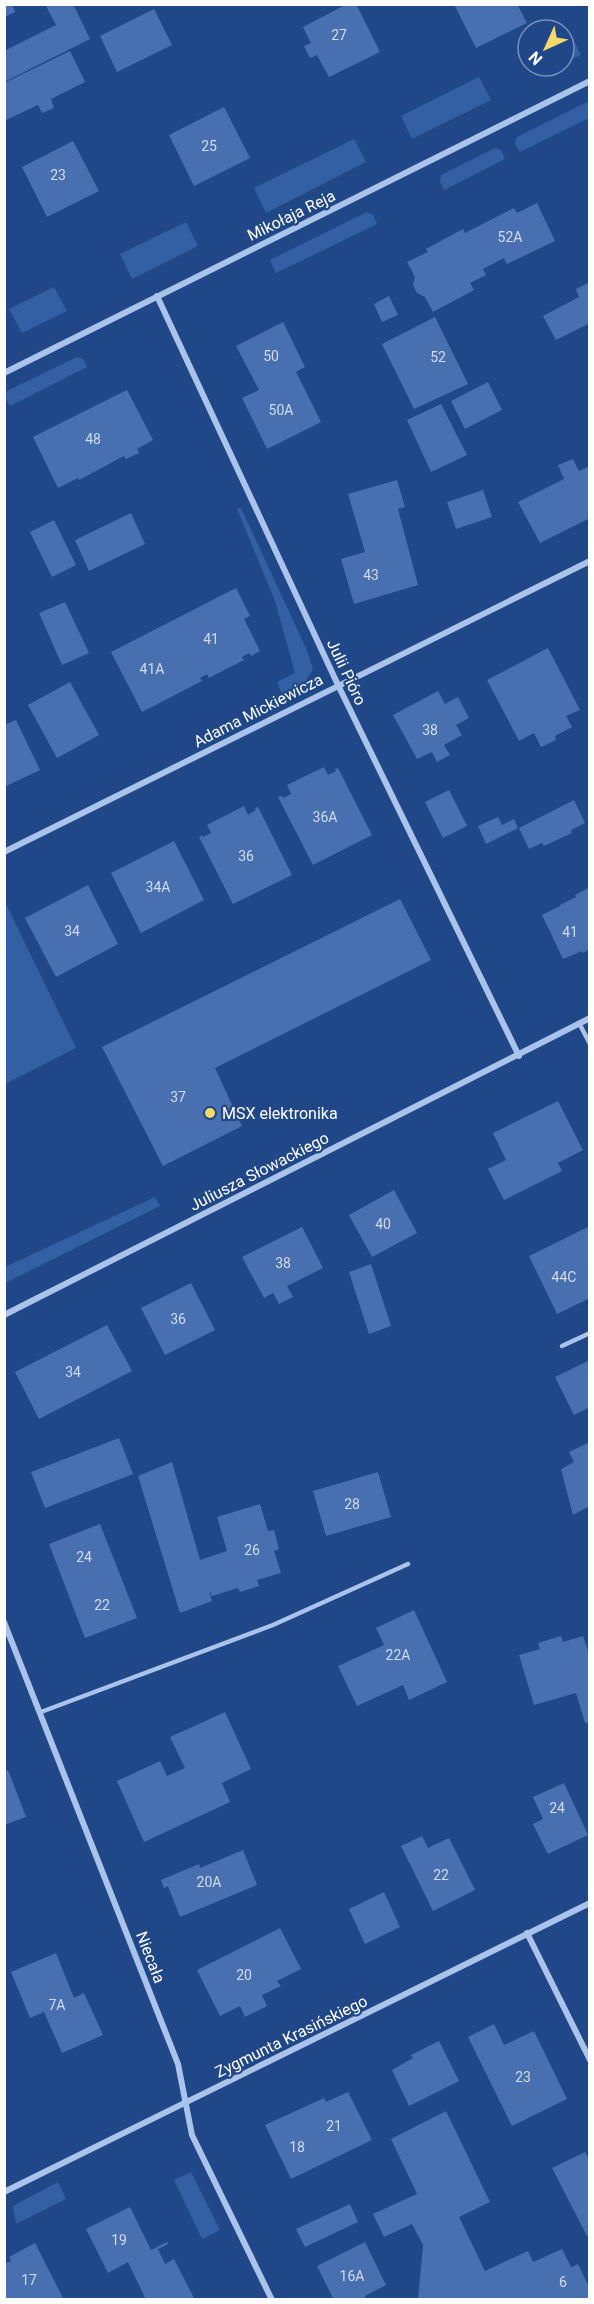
<svg xmlns="http://www.w3.org/2000/svg" width="594" height="2304" font-family="Roboto,sans-serif">
<rect width="100%" height="100%" fill="#204788"/>
<g fill="#3360a5">
<polygon points="570,32 581,55 564,63 564,34"/>
<polygon points="479,77 491,100 412,139 401,116"/>
<polygon points="589,101 589,118 520,152 515,144 517,137"/>
<polygon points="354,139 366,162 266,213 254,188"/>
<polygon points="495,148 501,150 505,159 444,190 440,182 441,175"/>
<polygon points="367,212 373,215 377,224 276,273 270,260"/>
<polygon points="186,222 198,246 132,279 120,254"/>
<polygon points="54,287 67,311 22,333 9,309"/>
<polygon points="77,357 83,359 87,367 10,406 5,397 7,391"/>
<polygon points="241,508 306,648 313,669 305,682 283,696 277,682 295,673 275,601 237,509"/>
<polygon points="5,902 76,1048 5,1084 4,1084"/>
<polygon points="155,1197 160,1206 5,1283 5,1267"/>
<polygon points="191,2172 220,2230 202,2239 174,2180"/>
<polygon points="58,2182 66,2199 16,2224 13,2206"/>
</g>
<g fill="#4870b0">
<polygon points="4,4 12,4 15,12 4,17"/>
<polygon points="45,4 73,4 90,39 4,82 4,51 56,25"/>
<polygon points="347,4 356,4 380,52 329,77 317,55 310,58 304,46 311,43 303,27"/>
<polygon points="454,4 517,4 527,23 476,48"/>
<polygon points="154,9 172,45 117,72 100,36"/>
<polygon points="70,51 85,82 51,99 54,108 42,113 38,105 4,121 4,83"/>
<polygon points="224,107 250,158 194,186 169,135"/>
<polygon points="73,141 99,191 47,217 22,167"/>
<polygon points="537,203 555,241 507,264 504,258 483,269 486,275 470,283 474,290 433,312 425,297 417,293 413,285 415,277 407,262 428,252 426,249 463,229 465,233 514,208 517,213"/>
<polygon points="590,282 590,323 556,340 543,316 579,297 576,289"/>
<polygon points="389,296 398,315 382,322 374,304"/>
<polygon points="435,317 468,384 414,409 382,344"/>
<polygon points="283,322 305,367 296,372 321,422 267,449 242,398 259,390 236,346"/>
<polygon points="488,382 502,410 465,429 451,401"/>
<polygon points="127,390 153,440 137,449 139,453 126,459 124,456 79,480 78,478 58,488 33,437"/>
<polygon points="441,404 467,455 431,472 407,420"/>
<polygon points="573,459 579,471 590,466 590,518 540,543 518,502 564,479 558,465"/>
<polygon points="397,480 405,507 398,509 418,585 354,604 341,559 365,552 348,494"/>
<polygon points="483,490 492,517 456,529 447,502"/>
<polygon points="131,513 145,544 89,571 75,540"/>
<polygon points="54,520 76,565 52,577 30,532"/>
<polygon points="236,588 250,616 244,619 260,651 251,656 249,653 242,657 244,660 209,678 207,674 200,678 202,681 142,712 111,652"/>
<polygon points="65,602 89,653 62,665 39,613"/>
<polygon points="548,648 580,710 566,716 572,727 555,736 556,740 541,747 534,733 519,741 487,680"/>
<polygon points="70,682 99,735 57,758 28,705"/>
<polygon points="438,691 445,704 458,697 469,718 456,725 462,735 444,745 450,755 437,762 432,752 417,759 393,715"/>
<polygon points="16,720 40,770 4,787 4,725"/>
<polygon points="324,767 328,775 336,771 335,769 338,768 372,835 313,865 278,797 282,796 283,798 291,794 287,785"/>
<polygon points="449,790 467,826 443,838 425,802"/>
<polygon points="574,800 585,823 571,830 572,833 544,846 542,843 529,849 519,828"/>
<polygon points="244,806 248,815 256,810 255,808 258,807 292,875 233,904 199,837 202,835 203,837 211,833 207,825"/>
<polygon points="498,817 502,825 514,819 518,828 486,844 478,826"/>
<polygon points="174,841 204,900 141,933 111,873"/>
<polygon points="88,885 118,944 56,977 25,918"/>
<polygon points="590,887 590,949 583,953 582,951 563,959 542,915 560,906 560,905 576,897 575,895"/>
<polygon points="400,899 431,960 215,1068 242,1126 163,1166 102,1047"/>
<polygon points="558,1101 583,1150 558,1163 562,1171 504,1200 488,1169 506,1160 493,1133"/>
<polygon points="394,1190 417,1233 372,1257 349,1215"/>
<polygon points="590,1226 590,1298 557,1314 529,1256"/>
<polygon points="302,1227 323,1268 287,1286 293,1297 279,1304 273,1293 264,1298 242,1257"/>
<polygon points="371,1264 391,1326 369,1334 349,1272"/>
<polygon points="191,1283 215,1330 165,1355 141,1308"/>
<polygon points="107,1325 132,1371 39,1419 15,1372"/>
<polygon points="590,1360 590,1407 574,1415 555,1377"/>
<polygon points="119,1438 133,1474 45,1508 31,1472"/>
<polygon points="590,1442 590,1506 573,1515 561,1469 574,1462 569,1452"/>
<polygon points="172,1462 200,1560 227,1551 217,1517 260,1504 268,1531 274,1530 279,1549 274,1551 281,1573 257,1580 259,1586 240,1592 238,1588 212,1596 209,1590 212,1601 180,1613 138,1476"/>
<polygon points="378,1472 391,1517 326,1536 313,1491"/>
<polygon points="100,1524 137,1618 85,1638 49,1544"/>
<polygon points="414,1610 447,1682 409,1700 403,1685 357,1706 338,1666 384,1645 376,1628"/>
<polygon points="561,1636 563,1642 583,1636 590,1657 590,1722 585,1723 576,1693 534,1705 519,1655 540,1649 538,1643"/>
<polygon points="225,1712 251,1769 222,1783 230,1802 144,1842 117,1781 160,1761 167,1776 185,1768 170,1737"/>
<polygon points="8,1770 26,1817 4,1825 4,1772"/>
<polygon points="564,1783 588,1835 548,1854 533,1824 543,1819 533,1797"/>
<polygon points="422,1836 428,1848 449,1838 475,1890 433,1911 401,1846"/>
<polygon points="243,1850 257,1885 180,1917 168,1886 164,1888 161,1880 199,1864 200,1868"/>
<polygon points="384,1892 400,1927 365,1944 349,1909"/>
<polygon points="280,1928 301,1969 277,1981 281,1986 262,1995 267,2006 245,2017 240,2006 220,2016 197,1970"/>
<polygon points="56,1953 74,1998 84,1993 103,2035 62,2053 44,2012 30,2018 11,1972"/>
<polygon points="494,2024 504,2045 534,2031 567,2099 512,2126 468,2037"/>
<polygon points="439,2041 459,2081 409,2106 392,2070 413,2058 411,2055"/>
<polygon points="348,2092 372,2140 291,2179 265,2125 324,2098 326,2102"/>
<polygon points="446,2111 490,2202 459,2217 485,2271 528,2251 533,2262 562,2249 571,2267 578,2264 588,2285 590,2284 590,2300 418,2300 423,2245 412,2224 384,2237 373,2214 417,2194 391,2139"/>
<polygon points="585,2152 590,2161 590,2235 587,2236 552,2168"/>
<polygon points="350,2204 358,2222 305,2247 296,2229"/>
<polygon points="130,2207 151,2250 167,2242 168,2244 158,2249 165,2264 174,2259 195,2300 146,2300 128,2262 108,2273 86,2229"/>
<polygon points="365,2242 386,2285 365,2296 366,2300 334,2300 317,2266"/>
<polygon points="35,2243 64,2300 4,2300 4,2264 11,2261 9,2257"/>
</g>
<g fill="none" stroke-linecap="round" stroke-linejoin="round">
<g stroke="#aac3ea" stroke-width="4.5">
<polyline points="579,1023 590,1044"/>
<polyline points="562,1346 590,1333"/>
<polyline points="41,1712 273,1625 408,1564"/>
</g>
<g stroke="#aac3ea" stroke-width="6">
<polyline points="157,296 338,685 519,1056"/>
<polyline points="4,373 590,81"/>
<polyline points="4,852 590,561"/>
<polyline points="4,1315 590,1018"/>
<polyline points="4,1622 178,2064 192,2135 272,2300"/>
<polyline points="527,1933 590,2060"/>
<polyline points="4,2192 590,1903"/>
</g>
</g>
<circle fill="#f8d86a" stroke="#204788" stroke-width="2" cx="210" cy="1113" r="6"/>
<g text-anchor="middle" stroke-width="4.5" stroke-linejoin="round" paint-order="stroke">
<g font-size="14" fill="#d1dbeb">
<text x="339" y="40">27</text>
<text x="209" y="151">25</text>
<text x="58" y="180">23</text>
<text x="510" y="242">52A</text>
<text x="271" y="361">50</text>
<text x="438" y="362">52</text>
<text x="281" y="415">50A</text>
<text x="93" y="444">48</text>
<text x="371" y="580">43</text>
<text x="211" y="644">41</text>
<text x="152" y="674">41A</text>
<text x="430" y="735">38</text>
<text x="325" y="822">36A</text>
<text x="246" y="861">36</text>
<text x="158" y="892">34A</text>
<text x="72" y="936">34</text>
<text x="570" y="937">41</text>
<text x="178" y="1102">37</text>
<text x="383" y="1229">40</text>
<text x="283" y="1268">38</text>
<text x="564" y="1282">44C</text>
<text x="178" y="1324">36</text>
<text x="73" y="1377">34</text>
<text x="352" y="1509">28</text>
<text x="252" y="1555">26</text>
<text x="84" y="1562">24</text>
<text x="102" y="1610">22</text>
<text x="398" y="1660">22A</text>
<text x="557" y="1813">24</text>
<text x="441" y="1880">22</text>
<text x="209" y="1887">20A</text>
<text x="244" y="1980">20</text>
<text x="57" y="2010">7A</text>
<text x="523" y="2082">23</text>
<text x="334" y="2131">21</text>
<text x="297" y="2152">18</text>
<text x="119" y="2245">19</text>
<text x="352" y="2281">16A</text>
<text x="29" y="2285">17</text>
<text x="563" y="2287">6</text>
</g>
<g font-size="16" fill="#fff" stroke="#204788">
<text transform="translate(291 215) rotate(-26)" y="6">Mikołaja Reja</text>
<text transform="translate(347 672) rotate(65)" y="6">Julii Pióro</text>
<text transform="translate(258 710) rotate(-27)" y="6">Adama Mickiewicza</text>
<text transform="translate(259 1171) rotate(-27)" y="6">Juliusza Słowackiego</text>
<text transform="translate(151 1957) rotate(69)" y="6">Niecała</text>
<text transform="translate(291 2036) rotate(-26)" y="6">Zygmunta Krasińskiego</text>
</g>
<g font-size="16" fill="#fff" stroke="#204788" text-anchor="start">
<text x="222" y="1119">MSX elektronika</text>
</g>
</g>
<rect width="594" height="2304" fill="none" stroke="#ffffff" stroke-width="12"/>
<g transform="translate(546 48) rotate(225)"><circle r="28" fill="#204788" stroke="#7991b8" stroke-width="1.5"/>
<path d="M0-4.5L10 22L0 15L-10 22Z" fill="#f8d86a"/>
<text y="-9" font-size="16" font-weight="bold" text-anchor="middle" fill="#ffffff">N</text>
</g>
</svg>
